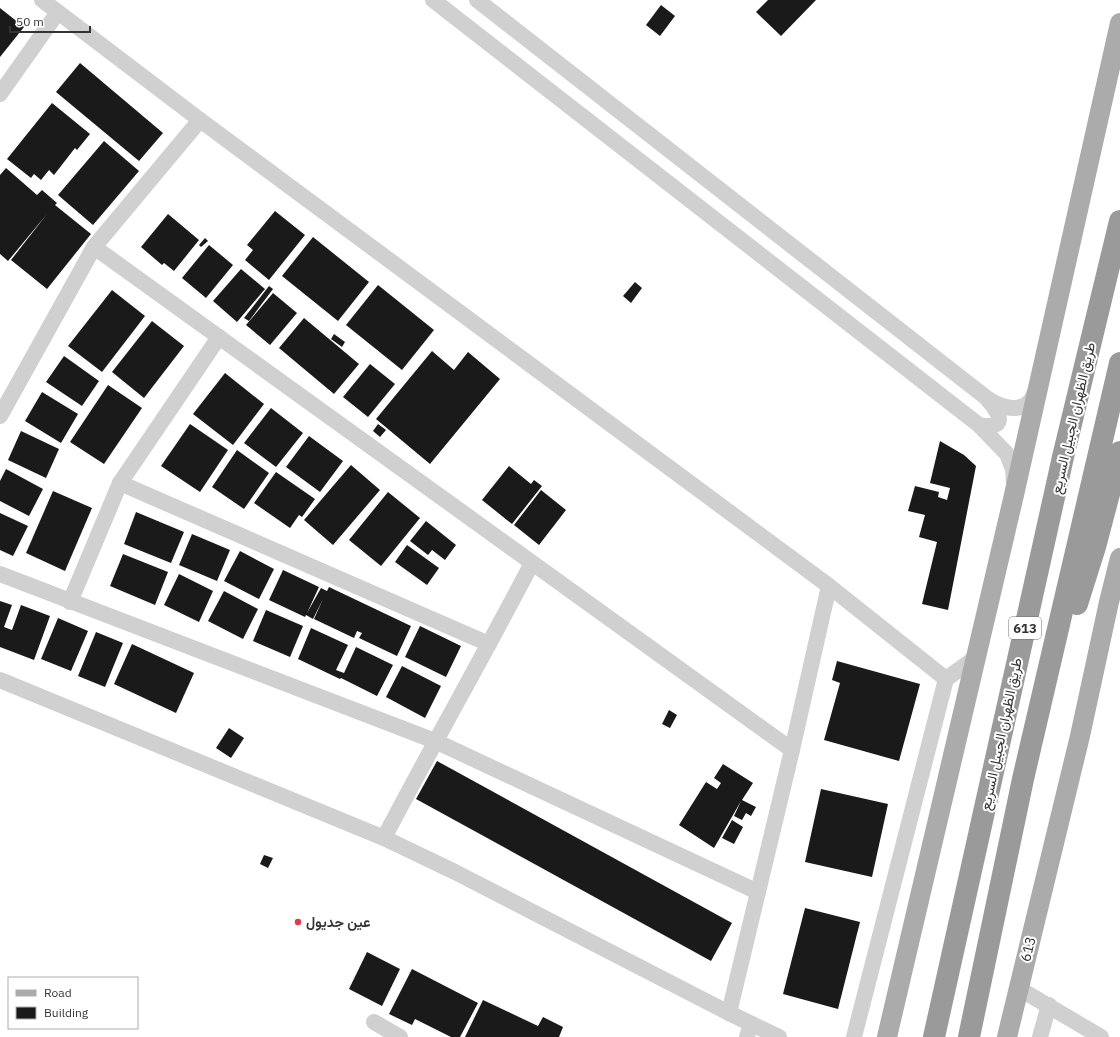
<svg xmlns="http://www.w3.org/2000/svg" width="1120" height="1037" font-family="'IBM Plex Sans',Vazirmatn,sans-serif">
<rect width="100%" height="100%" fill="#fff"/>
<g fill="#1a1a1a">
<polygon points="768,0 816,0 781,36 756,12"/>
<polygon points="661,5 675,16 660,36 646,25"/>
<polygon points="0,8 24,27 0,57"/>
<polygon points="80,63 163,133 139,161 56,92"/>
<polygon points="52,103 90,134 77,150 75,148 54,175 49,170 41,180 34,174 31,178 7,159"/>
<polygon points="104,141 139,171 93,225 58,195"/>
<polygon points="6,168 37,195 42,190 57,203 55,205 91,234 47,289 11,260 47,214 8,261 0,254 0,175"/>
<polygon points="275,211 305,235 269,280 245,260 253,250 247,245"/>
<polygon points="168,214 199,240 174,271 164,263 162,265 141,247"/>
<polygon points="313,237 369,282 338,321 282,276"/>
<polygon points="205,238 208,241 201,247 199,245"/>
<polygon points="209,245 233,265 206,298 182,278"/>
<polygon points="241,269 265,289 237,322 213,301"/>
<polygon points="635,282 642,288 631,303 623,296"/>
<polygon points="378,285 434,330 402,370 346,325"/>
<polygon points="269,286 273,289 249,321 244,318"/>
<polygon points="112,290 145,316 102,372 68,346"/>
<polygon points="273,293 297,313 270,345 246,325"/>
<polygon points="304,318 359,364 334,394 279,348"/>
<polygon points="152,321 184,346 144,398 112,372"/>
<polygon points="334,334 345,342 342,347 331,339"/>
<polygon points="432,351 454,370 468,352 500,379 430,464 376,419"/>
<polygon points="64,356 99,381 82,406 46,382"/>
<polygon points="370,364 395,384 368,417 343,397"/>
<polygon points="225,373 264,404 233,445 193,414"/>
<polygon points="108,385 142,408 104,464 70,442"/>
<polygon points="42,392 78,414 61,443 25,421"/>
<polygon points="271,408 303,433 276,467 244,443"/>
<polygon points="190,424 228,450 200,492 161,466"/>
<polygon points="378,424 386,430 380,437 373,431"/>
<polygon points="21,431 59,449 46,478 8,460"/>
<polygon points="309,436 343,461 320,492 286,467"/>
<polygon points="940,441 964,455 976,466 948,610 922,604 937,542 919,537 925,515 908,511 915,486 939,492 938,497 947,500 950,488 930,483"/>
<polygon points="237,450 269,473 244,509 212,487"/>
<polygon points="351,465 380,490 333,545 304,520"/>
<polygon points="509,466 531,484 534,480 542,486 512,524 482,500"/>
<polygon points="6,469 43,489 29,516 0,501 0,481"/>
<polygon points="276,472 315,499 302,517 299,515 290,528 254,503"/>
<polygon points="541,490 566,510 539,545 514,525"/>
<polygon points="53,491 92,508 65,571 26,553"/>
<polygon points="388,492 420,518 381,566 349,540"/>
<polygon points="136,512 184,532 171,563 124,544"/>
<polygon points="0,513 28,526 13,556 0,550"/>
<polygon points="426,521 456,545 445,560 432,550 428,555 410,541"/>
<polygon points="192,534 230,550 217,581 179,565"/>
<polygon points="407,545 439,568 427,585 395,562"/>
<polygon points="240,551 274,569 259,599 224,581"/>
<polygon points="123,554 168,572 155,605 110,586"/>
<polygon points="283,570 319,587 307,613 321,588 327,591 329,587 411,626 397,656 359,638 362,633 357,631 354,638 314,619 323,599 313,619 306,615 305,617 269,600"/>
<polygon points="179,574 213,591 199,622 164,605"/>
<polygon points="224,591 258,609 243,639 208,621"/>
<polygon points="0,601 12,605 4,627 12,630 21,605 50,616 34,660 0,647"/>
<polygon points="266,610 303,626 290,657 253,641"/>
<polygon points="58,618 88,631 71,671 41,659"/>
<polygon points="420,626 461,646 446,677 405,657"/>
<polygon points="311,628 348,645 336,670 344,673 356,647 393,665 377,696 341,678 340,679 298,659"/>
<polygon points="96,632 123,643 105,687 78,676"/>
<polygon points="132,644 194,673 176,713 114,684"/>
<polygon points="837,661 920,684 899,761 824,740 840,683 832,680"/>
<polygon points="402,666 441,686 425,718 386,697"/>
<polygon points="669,710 677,715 670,728 662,724"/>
<polygon points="229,728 244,738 231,758 216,748"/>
<polygon points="437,761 732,923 711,961 416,799"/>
<polygon points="723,764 753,783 742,800 756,807 751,816 746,813 742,820 734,816 741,801 714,848 679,825 706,782 717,789 721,783 714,778"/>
<polygon points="821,789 888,804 872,877 805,862"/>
<polygon points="732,820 743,827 734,844 722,838"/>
<polygon points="264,855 273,858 268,868 260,864"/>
<polygon points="805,908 860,922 838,1009 783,994"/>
<polygon points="367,952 400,969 382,1006 349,989"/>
<polygon points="412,969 478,1003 460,1037 451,1037 415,1019 412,1025 389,1014"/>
<polygon points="483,1000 538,1026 543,1017 563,1027 559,1037 465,1037"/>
</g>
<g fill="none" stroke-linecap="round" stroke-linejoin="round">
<g stroke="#d0d0d0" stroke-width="16">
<polyline points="42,0 200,120 829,586 946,679 854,1037"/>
<polyline points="433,0 979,425 1007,454 1013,469 1014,485"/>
<path d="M477,0L988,399C1000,407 1020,414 1031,400C1033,396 1035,392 1037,389"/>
<polyline points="0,94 58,12"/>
<polyline points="94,247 792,750"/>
<polyline points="0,416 94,247 200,120"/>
<path d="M979,425C1006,430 1002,415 988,400"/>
<polyline points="120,483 489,644"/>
<polyline points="0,574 435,741 758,892"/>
<polyline points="70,602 120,483 219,337"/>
<polyline points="946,679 975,658"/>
<polyline points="0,680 384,838 455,872 729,1013 779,1037"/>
<path d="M384,838C432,746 484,655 532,563"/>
<polyline points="1018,988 1101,1037"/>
<polyline points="729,1013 792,750 829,586"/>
<polyline points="374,1022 400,1037"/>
<polyline points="747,1037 751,1024"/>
<polyline points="1040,1037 1049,1005"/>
</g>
<g stroke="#ababab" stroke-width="20">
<polyline points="887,1037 1014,495 1120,23"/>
<polyline points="1007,1037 1080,736 1109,602 1120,558"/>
</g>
<g stroke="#9a9a9a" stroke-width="22">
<polyline points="1077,604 1095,547 1120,452"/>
<polyline points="934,1037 1063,457 1120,221"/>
<polyline points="969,1037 1023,779 1120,363"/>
</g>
</g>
<circle fill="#e63946" stroke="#fff" stroke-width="1.5" cx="298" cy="922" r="4"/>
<g text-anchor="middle" stroke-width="4" stroke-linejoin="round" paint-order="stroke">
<rect fill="#fff" stroke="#707070" stroke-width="1" x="1009" y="617" width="32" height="22" rx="3"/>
<g font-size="13" font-weight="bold" fill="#333">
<text x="1025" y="633">613</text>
</g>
<g font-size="14" fill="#333" stroke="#fff">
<text transform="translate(1073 418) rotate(-77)" y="5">طريق الظهران الجبيل السريع</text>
<text transform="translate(1001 734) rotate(-78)" y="5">طريق الظهران الجبيل السريع</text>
<text transform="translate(1028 949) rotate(-76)" y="5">613</text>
</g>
<g font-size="14" font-weight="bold" fill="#333" stroke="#fff" text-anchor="start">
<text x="306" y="927">عين جديول</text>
</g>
</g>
<rect x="8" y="977" width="130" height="52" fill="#ffffff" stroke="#adadad"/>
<rect x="16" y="990" width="20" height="6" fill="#ababab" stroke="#adadad"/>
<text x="44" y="997" font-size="12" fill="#333333">Road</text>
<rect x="16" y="1007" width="20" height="12" fill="#1a1a1a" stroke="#adadad"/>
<text x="44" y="1017" font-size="12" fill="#333333">Building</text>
<path d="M10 26v6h80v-6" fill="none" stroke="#333333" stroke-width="2"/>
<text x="16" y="26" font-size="12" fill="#333333" stroke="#ffffff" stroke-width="3" paint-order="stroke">50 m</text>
</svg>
